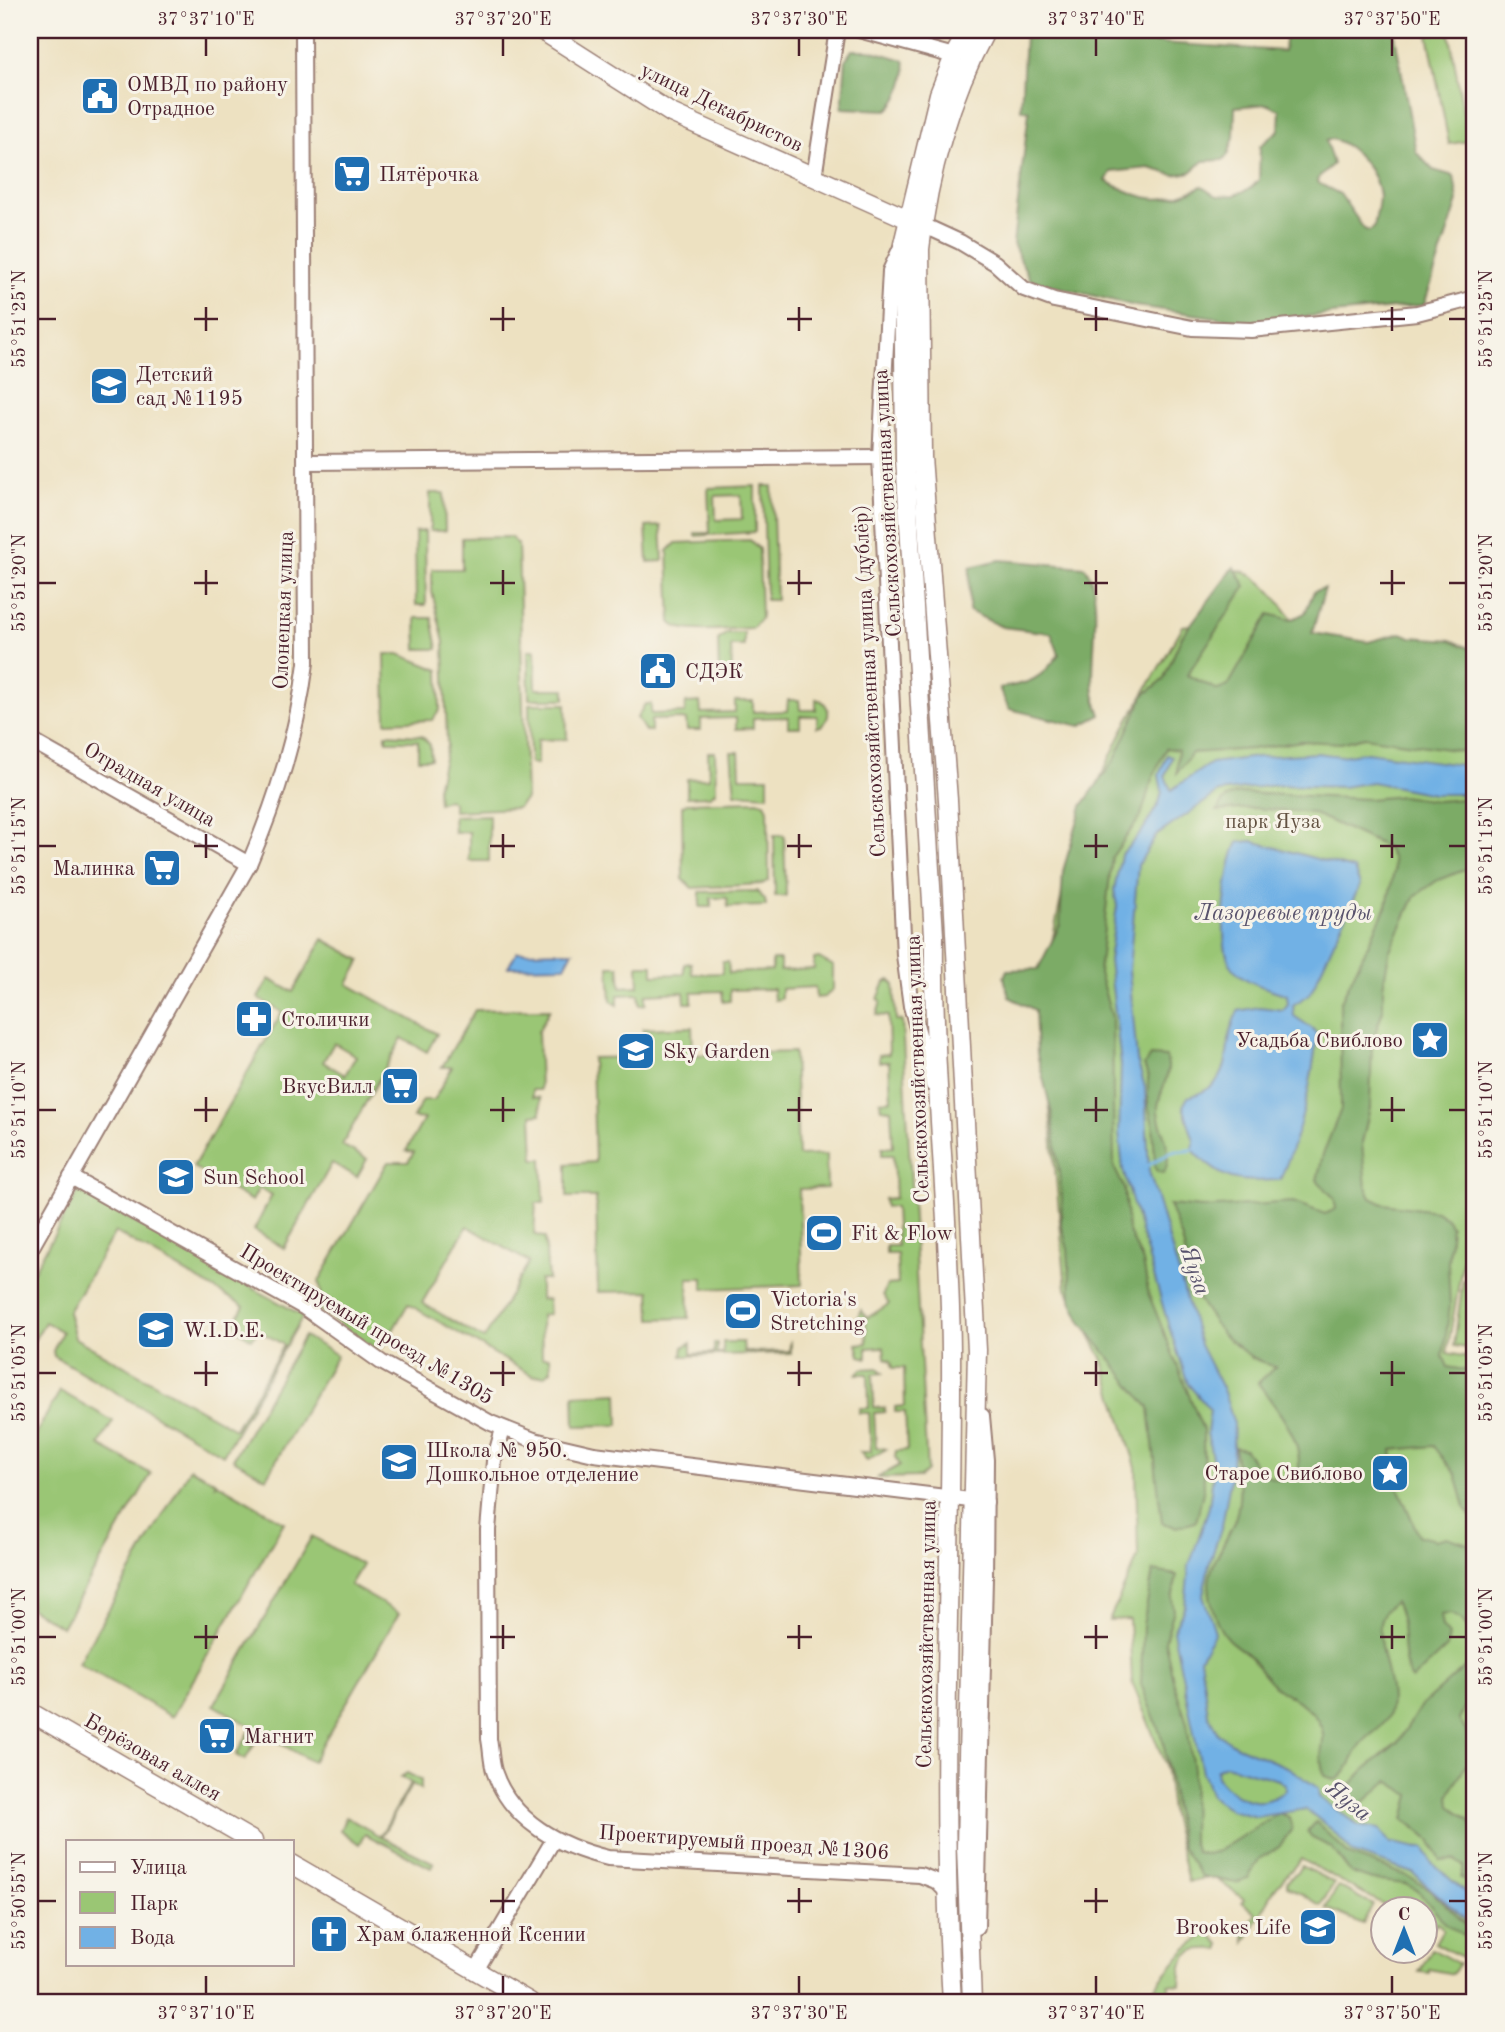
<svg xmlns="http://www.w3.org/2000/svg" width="1505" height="2032" font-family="'Old Standard TT',serif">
<rect width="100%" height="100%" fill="#f7f3e8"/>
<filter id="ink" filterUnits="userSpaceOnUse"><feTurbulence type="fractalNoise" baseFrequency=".0143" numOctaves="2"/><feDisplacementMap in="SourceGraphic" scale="14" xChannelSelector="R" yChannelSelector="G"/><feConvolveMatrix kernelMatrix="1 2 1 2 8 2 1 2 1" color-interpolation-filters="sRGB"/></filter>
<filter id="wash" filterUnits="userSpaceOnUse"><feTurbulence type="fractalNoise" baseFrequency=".00686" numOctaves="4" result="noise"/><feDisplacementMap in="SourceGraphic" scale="28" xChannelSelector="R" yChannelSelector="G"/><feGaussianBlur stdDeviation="1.57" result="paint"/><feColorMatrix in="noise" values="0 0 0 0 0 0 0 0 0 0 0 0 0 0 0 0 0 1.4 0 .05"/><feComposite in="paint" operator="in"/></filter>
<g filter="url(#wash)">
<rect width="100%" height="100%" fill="#ede1c1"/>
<g fill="#9ac674" stroke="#727250" stroke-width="2" fill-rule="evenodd">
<polygon points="1449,30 1468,141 1449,144 1428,34"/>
<path d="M755,486V532L695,536V533H710L708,488ZM741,495L742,519L716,520L715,496Z"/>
<polygon points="763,486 772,486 776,600 766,600"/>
<polygon points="430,493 444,493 445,531 430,531"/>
<polygon points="661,526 663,561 648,562 646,527"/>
<polygon points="425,531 426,605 416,605 415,532"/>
<polygon points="510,537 518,544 526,799 517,808 453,811 453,802 448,799 438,803 437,788 447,746 444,642 432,592 432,569 462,569 462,538"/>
<path d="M750,540L759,549L761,618L753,628C736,628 679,636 671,622L668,551L676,543Z"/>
<path d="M1230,570C1262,567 1289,617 1307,639L1475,658V1220L1467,1235L1447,1353L1475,1358V1965L1468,1961L1475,1949L1470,1946L1463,1958L1435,1943L1443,1929L1437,1922L1429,1937L1430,1931L1425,1927L1424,1910L1392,1909L1301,1859L1276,1887L1245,1942L1244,1934L1256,1913L1242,1902L1244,1899L1212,1876L1188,1882L1171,1811L1165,1764L1132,1682L1129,1619L1109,1620L1138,1557L1136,1467L1102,1358L1066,1289L1040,1000L1066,874L1088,804L1124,728L1183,626L1204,623Z"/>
<polygon points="416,618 432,618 438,649 417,649"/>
<polygon points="727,633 744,633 744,646 731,646 732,674 719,675 718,640"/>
<polygon points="528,650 535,650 536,689 565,689 565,699 529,699"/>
<polygon points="385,654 399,654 439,670 440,710 432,720 386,722"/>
<path d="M816,699L822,701C831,709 830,719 821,726L817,727V716H800V727H788V717L753,718V728L736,729V718H731L701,719V730H687L686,720L682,719L651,720V731H645L637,718L645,704H651V714L685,713L686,703L700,702L701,713L735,712V701H753V712L787,711L788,700H799L800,710H816Z"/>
<polygon points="529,704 566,704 567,739 537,740 537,764 530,764"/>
<polygon points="386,734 422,736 430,745 431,759 418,759 418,741 386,741"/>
<polygon points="708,752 715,752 716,791 710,796 687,797 687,779 709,778"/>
<polygon points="731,752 739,752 740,777 768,777 768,795 735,793"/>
<polygon points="758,801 765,803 768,809 769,880 762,884 692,888 683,879 682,806 687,803"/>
<polygon points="489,815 489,861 469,861 469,832 454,832 453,816"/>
<polygon points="774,835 784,835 786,896 775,896"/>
<polygon points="757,891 765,900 766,906 728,907 727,898 711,898 711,907 700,907 700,892"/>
<path d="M323,939L361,960L348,984L437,1034L427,1052L402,1038L342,1145L367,1159L357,1177L332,1163L284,1248L254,1230L272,1195L259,1188L252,1201L193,1167L282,1012L258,998L269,979L293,992ZM334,1043L356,1056L345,1075L323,1062Z"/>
<polygon points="819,958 833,966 833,989 825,997 816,998 815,987 781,989 781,999 774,1000 773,989 730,990 730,1001 723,1002 722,991 692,992 692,1003 685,1003 684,992 646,994 646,1004 640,1005 639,994 618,995 618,1005 611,1001 609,966 619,966 621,987 639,986 638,965 653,965 653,975 684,974 684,964 691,963 692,974 722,973 722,962 728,962 729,973 772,971 772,960 780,960 780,971 814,969 814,959"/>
<polygon points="890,980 894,984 896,1020 902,1021 927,1471 920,1477 877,1478 900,1465 895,1456 896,1451 907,1450 905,1412 895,1412 895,1407 905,1406 904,1368 893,1368 891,1361 885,1358 884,1347 867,1348 867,1358 860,1356 857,1344 867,1343 866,1323 856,1322 861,1310 867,1318 889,1304 883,1295 887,1285 898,1284 897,1254 886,1254 886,1246 897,1246 895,1207 885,1207 884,1199 895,1198 893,1155 882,1155 882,1148 893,1147 891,1109 881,1109 880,1101 891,1100 889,1062 879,1062 879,1055 889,1054 888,1016 877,1015 881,1001 878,999 885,982"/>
<path d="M550,1009L538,1032L540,1090H532V1097L540,1098L541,1114L532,1115L534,1159H542L544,1203H536L534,1234L545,1238L548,1280H540V1299L548,1300L549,1314L541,1315L542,1357H550L551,1370L545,1375L533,1376L408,1304L385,1344L381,1348H374L317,1308L321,1292L319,1281L388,1162H408L414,1152L406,1151L424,1119L413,1118L423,1100H434L452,1067H442L475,1010ZM467,1226L529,1262L484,1339L422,1303Z"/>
<polygon points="692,1027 693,1055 794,1052 798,1156 826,1155 827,1188 799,1189 802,1285 703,1289 703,1278 688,1278 689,1318 651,1319 650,1291 598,1292 596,1197 567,1197 567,1164 595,1162 592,1058 643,1057 643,1029"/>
<path d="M79,1191L303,1316L223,1455L54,1356L53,1351L62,1332L45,1322L33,1342L30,1340V1277ZM115,1232L244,1306L234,1323L241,1327L239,1331L252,1339L258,1330L284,1345L235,1429L75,1338L68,1312Z"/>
<polygon points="1463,1280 1475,1282 1475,1349 1454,1346"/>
<polygon points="304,1336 337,1355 266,1478 233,1459"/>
<polygon points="791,1340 791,1353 682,1356 683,1347 691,1343 691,1354 714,1353 714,1343 717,1343 717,1353 723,1353 723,1342 743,1342 744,1352 750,1352 789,1351"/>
<polygon points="878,1368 883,1373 873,1374 874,1407 885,1408 885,1412 874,1413 876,1447 886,1449 867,1460 860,1452 871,1452 869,1413 859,1413 859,1408 869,1408 868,1374 857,1374 862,1369"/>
<polygon points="60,1391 113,1421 99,1445 151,1474 62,1627 30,1608 30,1444"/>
<polygon points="618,1393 619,1425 575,1426 574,1395"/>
<polygon points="190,1468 216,1482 214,1486 217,1483 284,1522 172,1717 78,1663"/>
<polygon points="312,1536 362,1565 350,1585 399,1613 312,1762 261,1732 245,1760 236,1755 252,1727 214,1705"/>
<polygon points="407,1773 421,1780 421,1789 412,1784 381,1837 434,1863 431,1868 365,1834 359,1844 340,1830 346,1817 380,1836 411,1783 401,1777"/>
<polygon points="1302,1866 1334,1883 1321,1905 1287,1886 1287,1882"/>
<polygon points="1338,1886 1373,1905 1363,1924 1326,1908"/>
<path d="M1208,1932L1220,1944V1949C1187,1947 1182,1952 1180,1985L1169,1984V2002H1142L1185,1950Z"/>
<polygon points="1432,1949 1459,1964 1453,1974 1429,1969 1429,1973 1419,1972"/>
</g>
<g fill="#7bab66" stroke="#626548" stroke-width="2" fill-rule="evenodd">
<path d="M1286,30H1394L1416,152L1433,170L1454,176L1458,201L1424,305L1250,322L1135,306L1030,280L1013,244L1029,111L1021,109L1025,34L1284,51ZM1267,104L1280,110L1279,130L1260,146L1259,180L1251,188L1235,195L1217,196L1202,186C1160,206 1147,201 1106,181L1111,172L1149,168L1174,175L1191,172L1204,161L1223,160L1228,155L1234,137L1235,107ZM1332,139C1354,145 1377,172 1379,196C1379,206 1375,218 1374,228L1369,231L1364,229L1340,194L1318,183L1319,177L1333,164L1326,141Z"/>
<path d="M852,50H870L904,60C910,74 899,101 887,110L842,108L846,59Z"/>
<path d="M1000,560L1085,567C1105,593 1089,661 1094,693C1095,700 1099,708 1101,715L1080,726L1009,709L999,688C1029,684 1041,680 1059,654L1051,633L1002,627L969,611L970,567Z"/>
<polygon points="1234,567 1246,586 1187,675 1218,690 1228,686 1269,614 1291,620 1305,613 1314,591 1325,588 1312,633 1368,642 1401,633 1411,637 1451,640 1475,651 1475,753 1364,737 1341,743 1302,741 1253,749 1192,753 1177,773 1178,750 1166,748 1152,779 1141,816 1112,857 1099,973 1112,1017 1114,1167 1124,1188 1128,1230 1143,1262 1149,1295 1203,1430 1204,1488 1196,1522 1177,1527 1162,1523 1149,1408 1081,1322 1071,1300 1068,1250 1061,1223 1062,1198 1052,1114 1037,1054 1035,1010 1009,997 1004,977 1007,970 1038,969 1060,925 1063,871 1082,806 1115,759 1144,695 1163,680 1182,636"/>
<path d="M1244,793L1368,799L1402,796L1437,801L1475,798V866L1438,880L1415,896L1389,952L1383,987V1010L1372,1043L1370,1108L1362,1143L1366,1187L1371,1198L1383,1204L1436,1211L1446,1218L1451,1227L1448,1262L1450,1306L1443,1356L1448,1367L1475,1372V1522L1466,1510L1456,1475L1434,1446L1392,1450L1396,1483L1419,1536L1435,1540L1446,1537L1475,1546V1639L1462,1620L1452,1614L1440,1615L1442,1627L1449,1635L1447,1647L1412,1680C1397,1655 1409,1627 1395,1602C1358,1623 1400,1680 1389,1714C1385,1728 1368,1734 1360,1746C1351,1759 1350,1772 1336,1780L1325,1776C1314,1751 1331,1741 1318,1721C1307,1703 1293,1699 1277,1688C1266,1679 1259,1667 1249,1656C1243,1650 1235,1646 1228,1639C1216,1627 1210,1603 1209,1585C1209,1562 1230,1538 1236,1516C1243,1492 1238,1471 1234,1447L1245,1449C1256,1469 1274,1491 1298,1474C1305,1440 1276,1408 1258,1383L1275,1367L1252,1358L1223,1335L1195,1295L1182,1239L1169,1205L1202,1208L1293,1202L1325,1214L1336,1209L1334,1198L1317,1180L1323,1154L1341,1109L1340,1003L1387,905L1394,871L1393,859L1387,849L1378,843L1312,813L1253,808L1217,811C1223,798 1229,794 1244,793Z"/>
<path d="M1150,1056L1166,1057C1174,1077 1156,1092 1158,1112C1161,1135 1175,1150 1164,1173L1158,1172L1155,1166L1153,1124L1148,1106V1077L1144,1065Z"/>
<polygon points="1153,1571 1177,1575 1172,1599 1174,1610 1165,1641 1173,1680 1187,1723 1193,1770 1192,1841 1196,1852 1207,1854 1218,1851 1279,1813 1289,1817 1292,1829 1279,1847 1259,1859 1248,1879 1236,1883 1201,1876 1181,1846 1163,1741 1141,1684 1143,1625"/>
<polygon points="1475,1658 1475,1701 1465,1707 1459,1720 1475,1745 1475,1765 1465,1766 1449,1795 1450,1806 1470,1820 1475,1831 1475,1890 1461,1878 1464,1866 1454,1860 1441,1861 1430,1840 1404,1819 1410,1795 1388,1781 1357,1808 1347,1805 1339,1797 1364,1770 1398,1742 1420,1707"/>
<polygon points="1316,1822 1349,1855 1405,1875 1429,1889 1475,1933 1475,1943 1446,1924 1417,1890 1405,1884 1372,1880 1351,1873 1331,1847 1312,1838 1307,1832"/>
</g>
<g fill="#71b1e5" stroke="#5e6888" stroke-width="2" fill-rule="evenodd">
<path d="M1367,752L1475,767V794H1433L1372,782L1343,787L1276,785L1219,792L1156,836L1138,865L1129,970L1137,1060L1145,1087L1149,1171L1200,1345L1224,1392L1234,1424L1232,1470L1222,1526L1209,1565L1203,1595L1215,1632L1200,1658L1208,1714L1218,1734L1237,1746L1289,1768L1318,1788L1319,1797L1359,1826L1379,1829L1390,1843C1403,1843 1411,1849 1425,1848L1431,1862L1475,1901V1928L1413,1873L1353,1853L1331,1829L1306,1809L1256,1817L1231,1810L1211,1796L1202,1772L1173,1631L1185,1606L1189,1566L1209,1507L1214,1467L1207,1433L1210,1410L1188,1384L1169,1327L1123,1170L1119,1133L1121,1065L1109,960L1117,906L1114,890L1121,855L1141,833L1159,803L1162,791L1159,775L1167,755L1172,757L1165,776L1171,790L1211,763L1257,757L1317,753L1340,756ZM1225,1765L1279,1780L1285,1785V1790C1262,1811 1235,1800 1217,1777L1216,1770Z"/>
<path d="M1252,841L1354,869L1360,885L1310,994L1293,1005L1294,1016L1313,1029L1317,1035C1312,1086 1300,1133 1280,1180C1238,1182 1223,1183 1193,1150L1194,1141L1183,1106L1188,1097C1241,1083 1218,1049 1238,1011L1260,1007L1283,1010L1288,1004L1287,995C1268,988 1242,983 1231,965C1217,942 1226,865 1238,842Z"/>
<polygon points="573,951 565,966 508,967 517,952"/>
</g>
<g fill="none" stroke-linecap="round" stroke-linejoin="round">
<polyline stroke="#71b1e5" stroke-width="3.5" points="1147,1166 1171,1152 1193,1150"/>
</g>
</g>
<g filter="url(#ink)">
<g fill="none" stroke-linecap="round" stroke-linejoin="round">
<defs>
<g id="minor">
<polyline points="859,30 954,56"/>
<polyline points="814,177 837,30"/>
<polyline points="923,225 960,242 995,263 1024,289 1054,300 1192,328 1251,330 1417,313 1475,298"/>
<polyline points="902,245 890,271 880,457 904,955 911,1006 933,1085"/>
<polyline points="307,462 880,457"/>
<polyline points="30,740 249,864"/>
<polyline points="71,1177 305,1308 381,1362 491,1423 534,1440 594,1454 986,1502"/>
<path d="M30,1250L249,864C277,798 297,735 306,663L303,30"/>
<path d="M503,1429L494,1461L488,1530L489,1739C491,1749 491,1761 494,1771C511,1822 561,1847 608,1858L920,1875L936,1881L946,1891"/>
<polyline points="977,1927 985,1577 986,1460 982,1416"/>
<polyline points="475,1972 554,1839"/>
</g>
<g id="major">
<polyline points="541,30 671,113 917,223"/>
<polyline points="30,1712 253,1841"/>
<polyline points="292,1864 530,2002"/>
<path d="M952,2002C939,1786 952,1569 951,1353C950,1214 932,1074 934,935L905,459L903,244L939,94L954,56L968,30"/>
<path d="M972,2002L966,1847L977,1350L948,800L922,457L920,249C928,175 950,96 986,30"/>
</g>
</defs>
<use href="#minor" stroke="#9c8076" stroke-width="18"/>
<use href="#major" stroke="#9c8076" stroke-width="21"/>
<use href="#minor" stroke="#fff" stroke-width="14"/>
<use href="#major" stroke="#fff" stroke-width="18"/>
</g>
</g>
<path fill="none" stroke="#4a1f2b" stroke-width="2.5" d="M206,38V56M503,38V56M799,38V56M1096,38V56M1392,38V56M206,307V331M503,307V331M799,307V331M1096,307V331M1392,307V331M38,319H56M194,319H218M490,319H515M787,319H812M1084,319H1108M1380,319H1405M1449,319H1466M206,570V595M503,570V595M799,570V595M1096,570V595M1392,570V595M38,583H56M194,583H218M490,583H515M787,583H812M1084,583H1108M1380,583H1405M1449,583H1466M206,834V858M503,834V858M799,834V858M1096,834V858M1392,834V858M38,846H56M194,846H218M490,846H515M787,846H812M1084,846H1108M1380,846H1405M1449,846H1466M206,1097V1122M503,1097V1122M799,1097V1122M1096,1097V1122M1392,1097V1122M38,1110H56M194,1110H218M490,1110H515M787,1110H812M1084,1110H1108M1380,1110H1405M1449,1110H1466M206,1361V1386M503,1361V1386M799,1361V1386M1096,1361V1386M1392,1361V1386M38,1373H56M194,1373H218M490,1373H515M787,1373H812M1084,1373H1108M1380,1373H1405M1449,1373H1466M206,1625V1649M503,1625V1649M799,1625V1649M1096,1625V1649M1392,1625V1649M38,1637H56M194,1637H218M490,1637H515M787,1637H812M1084,1637H1108M1380,1637H1405M1449,1637H1466M503,1888V1913M799,1888V1913M1096,1888V1913M38,1901H56M490,1901H515M787,1901H812M1084,1901H1108M1449,1901H1466M206,1976V1994M503,1976V1994M799,1976V1994M1096,1976V1994M1392,1976V1994"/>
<defs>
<symbol id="civic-square" viewBox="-11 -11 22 22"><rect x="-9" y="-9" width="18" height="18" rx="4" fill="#1f6fb2" stroke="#f7f3e8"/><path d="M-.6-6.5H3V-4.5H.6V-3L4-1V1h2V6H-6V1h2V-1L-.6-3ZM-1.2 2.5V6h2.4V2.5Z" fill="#fff"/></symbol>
<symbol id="supermarket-square" viewBox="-11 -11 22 22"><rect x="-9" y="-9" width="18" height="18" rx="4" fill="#1f6fb2" stroke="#f7f3e8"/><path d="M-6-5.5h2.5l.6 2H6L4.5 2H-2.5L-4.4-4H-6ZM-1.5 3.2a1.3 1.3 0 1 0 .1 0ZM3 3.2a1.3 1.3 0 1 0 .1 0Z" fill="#fff"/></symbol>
<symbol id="school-square" viewBox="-11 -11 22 22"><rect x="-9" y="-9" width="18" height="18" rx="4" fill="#1f6fb2" stroke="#f7f3e8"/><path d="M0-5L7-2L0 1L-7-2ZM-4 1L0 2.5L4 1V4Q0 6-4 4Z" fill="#fff"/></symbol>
<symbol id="pharmacy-square" viewBox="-11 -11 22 22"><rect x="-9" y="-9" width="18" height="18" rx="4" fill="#1f6fb2" stroke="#f7f3e8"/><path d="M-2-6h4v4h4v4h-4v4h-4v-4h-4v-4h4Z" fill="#fff"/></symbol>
<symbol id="sight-square" viewBox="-11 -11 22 22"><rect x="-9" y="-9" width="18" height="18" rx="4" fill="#1f6fb2" stroke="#f7f3e8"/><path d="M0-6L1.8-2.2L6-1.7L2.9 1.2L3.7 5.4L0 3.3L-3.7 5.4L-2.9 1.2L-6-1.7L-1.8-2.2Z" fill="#fff"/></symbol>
<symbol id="stadium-square" viewBox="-11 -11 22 22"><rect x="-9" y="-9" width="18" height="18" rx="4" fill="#1f6fb2" stroke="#f7f3e8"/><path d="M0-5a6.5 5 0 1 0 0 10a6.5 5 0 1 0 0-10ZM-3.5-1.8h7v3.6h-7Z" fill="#fff"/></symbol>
<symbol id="church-square" viewBox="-11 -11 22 22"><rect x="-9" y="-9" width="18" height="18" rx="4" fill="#1f6fb2" stroke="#f7f3e8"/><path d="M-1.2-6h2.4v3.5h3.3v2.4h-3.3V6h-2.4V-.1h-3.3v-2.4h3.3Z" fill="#fff"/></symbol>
</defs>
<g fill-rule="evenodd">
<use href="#civic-square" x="78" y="74" width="44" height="44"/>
<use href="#supermarket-square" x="330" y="152" width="44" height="44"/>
<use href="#school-square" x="87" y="364" width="44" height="44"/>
<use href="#civic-square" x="636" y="649" width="44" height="44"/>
<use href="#supermarket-square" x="140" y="846" width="44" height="44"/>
<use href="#pharmacy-square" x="232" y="997" width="44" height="44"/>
<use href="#sight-square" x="1408" y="1018" width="44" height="44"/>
<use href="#school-square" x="614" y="1029" width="44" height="44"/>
<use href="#supermarket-square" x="378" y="1064" width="44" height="44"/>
<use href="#school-square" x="154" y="1155" width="44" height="44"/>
<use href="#stadium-square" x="802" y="1211" width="44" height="44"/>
<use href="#stadium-square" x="721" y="1289" width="44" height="44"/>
<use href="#school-square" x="134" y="1308" width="44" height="44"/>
<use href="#school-square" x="377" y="1440" width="44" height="44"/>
<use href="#sight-square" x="1368" y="1451" width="44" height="44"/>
<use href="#supermarket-square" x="195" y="1714" width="44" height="44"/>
<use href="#school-square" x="1296" y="1905" width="44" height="44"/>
<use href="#church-square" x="307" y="1912" width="44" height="44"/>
</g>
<g text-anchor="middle" stroke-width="6" stroke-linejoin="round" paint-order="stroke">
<g font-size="21" fill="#4a1f2b" stroke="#f7f3e8" text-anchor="start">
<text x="127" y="91">ОМВД по району<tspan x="127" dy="24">Отрадное</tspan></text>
<text x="379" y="181">Пятёрочка</text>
<text x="136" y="381">Детский<tspan x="136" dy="24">сад №1195</tspan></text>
<text x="685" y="678">СДЭК</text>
<text x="135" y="875" text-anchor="end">Малинка</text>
<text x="281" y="1026">Столички</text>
<text x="1403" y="1047" text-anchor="end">Усадьба Свиблово</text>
<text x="663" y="1058">Sky Garden</text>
<text x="373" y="1093" text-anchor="end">ВкусВилл</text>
<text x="203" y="1184">Sun School</text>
<text x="851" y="1240">Fit &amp; Flow</text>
<text x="770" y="1306">Victoria's<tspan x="770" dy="24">Stretching</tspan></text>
<text x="183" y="1337">W.I.D.E.</text>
<text x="426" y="1457">Школа № 950.<tspan x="426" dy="24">Дошкольное отделение</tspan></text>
<text x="1363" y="1480" text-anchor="end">Старое Свиблово</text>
<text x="244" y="1743">Магнит</text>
<text x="1291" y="1934" text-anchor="end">Brookes Life</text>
<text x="356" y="1941">Храм блаженной Ксении</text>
</g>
<g font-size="21" fill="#4a1f2b" stroke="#f7f3e8">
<text transform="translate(722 107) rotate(26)" y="7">улица Декабристов</text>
<text transform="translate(887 503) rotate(-93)" y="7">Сельскохозяйственная улица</text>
<text transform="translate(283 610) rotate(-88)" y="7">Олонецкая улица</text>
<text transform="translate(869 681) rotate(-93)" y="7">Сельскохозяйственная улица (дублёр)</text>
<text transform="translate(150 784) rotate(30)" y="7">Отрадная улица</text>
<text transform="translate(917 1069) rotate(-92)" y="7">Сельскохозяйственная улица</text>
<text transform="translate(367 1324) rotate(31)" y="7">Проектируемый проезд №1305</text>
<text transform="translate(926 1634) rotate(-89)" y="7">Сельскохозяйственная улица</text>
<text transform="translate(153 1757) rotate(30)" y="7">Берёзовая аллея</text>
<text transform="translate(744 1842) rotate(4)" y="7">Проектируемый проезд №1306</text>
</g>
<g font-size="21" fill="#625141" stroke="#f7f3e8">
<text x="1273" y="828">парк Яуза</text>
</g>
<g font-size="23" font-style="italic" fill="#58526c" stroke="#f7f3e8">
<text x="1283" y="920">Лазоревые пруды</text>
<text transform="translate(1196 1270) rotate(71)" y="8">Яуза</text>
<text transform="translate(1349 1800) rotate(39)" y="8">Яуза</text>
</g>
</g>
<rect width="1505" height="2032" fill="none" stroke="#f7f3e8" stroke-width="77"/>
<rect x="66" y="1840" width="228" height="126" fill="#f7f3e8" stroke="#b29e9c" stroke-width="2"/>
<rect x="80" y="1862" width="35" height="10" fill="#ffffff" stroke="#b29e9c" stroke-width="2"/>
<text x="130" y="1874" font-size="21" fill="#4a1f2b">Улица</text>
<rect x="80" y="1892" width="35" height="21" fill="#9ac674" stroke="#b29e9c" stroke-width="2"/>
<text x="130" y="1910" font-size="21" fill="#4a1f2b">Парк</text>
<rect x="80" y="1927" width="35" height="21" fill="#71b1e5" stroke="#b29e9c" stroke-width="2"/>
<text x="130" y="1944" font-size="21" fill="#4a1f2b">Вода</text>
<g transform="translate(1404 1930)"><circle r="33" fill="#f7f3e8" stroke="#b29e9c" stroke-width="2"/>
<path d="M0-5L12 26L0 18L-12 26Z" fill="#1f6fb2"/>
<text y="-10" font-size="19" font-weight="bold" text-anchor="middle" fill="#4a1f2b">С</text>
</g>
<rect x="38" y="38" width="1428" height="1956" fill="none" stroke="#4a1f2b" stroke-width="2.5"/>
<g font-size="18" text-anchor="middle" fill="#4a1f2b">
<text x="206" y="25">37°37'10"E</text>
<text x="503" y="25">37°37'20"E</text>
<text x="799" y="25">37°37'30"E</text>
<text x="1096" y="25">37°37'40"E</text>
<text x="1392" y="25">37°37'50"E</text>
<text transform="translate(19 319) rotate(-90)" y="6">55°51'25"N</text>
<text transform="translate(1486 319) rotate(-90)" y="6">55°51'25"N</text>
<text transform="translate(19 583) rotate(-90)" y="6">55°51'20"N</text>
<text transform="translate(1486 583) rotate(-90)" y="6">55°51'20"N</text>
<text transform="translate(19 846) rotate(-90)" y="6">55°51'15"N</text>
<text transform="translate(1486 846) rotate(-90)" y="6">55°51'15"N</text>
<text transform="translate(19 1110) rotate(-90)" y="6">55°51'10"N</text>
<text transform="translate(1486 1110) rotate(-90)" y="6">55°51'10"N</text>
<text transform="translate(19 1373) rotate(-90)" y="6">55°51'05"N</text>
<text transform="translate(1486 1373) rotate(-90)" y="6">55°51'05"N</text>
<text transform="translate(19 1637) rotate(-90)" y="6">55°51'00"N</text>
<text transform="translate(1486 1637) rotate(-90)" y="6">55°51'00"N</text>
<text transform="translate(19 1901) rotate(-90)" y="6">55°50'55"N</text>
<text transform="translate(1486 1901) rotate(-90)" y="6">55°50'55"N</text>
<text x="206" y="2019">37°37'10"E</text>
<text x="503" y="2019">37°37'20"E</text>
<text x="799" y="2019">37°37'30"E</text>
<text x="1096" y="2019">37°37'40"E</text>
<text x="1392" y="2019">37°37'50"E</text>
</g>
</svg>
